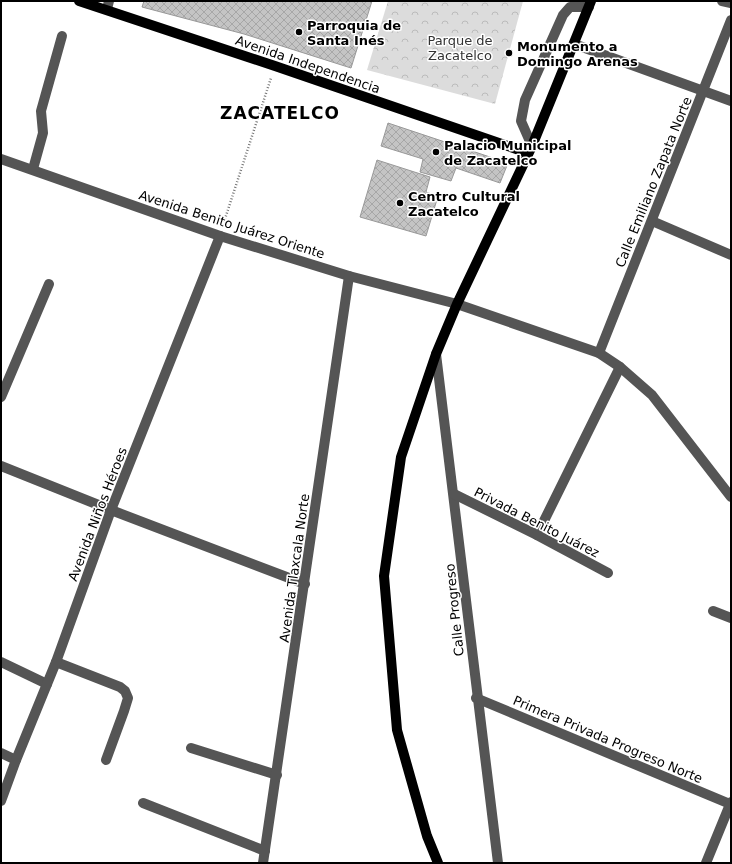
<svg xmlns="http://www.w3.org/2000/svg" width="732" height="864" font-family="'DejaVu Sans',sans-serif">
<defs>
<pattern id="park-crowns" width="20" height="18" patternUnits="userSpaceOnUse"><rect width="20" height="18" fill="#dcdcdc"/><path d="M2 6a3 3 0 1 1 6 0M12 15a3 3 0 1 1 6 0" fill="none" stroke="#bbb"/></pattern>
<pattern id="building-cross-hatch" width="8" height="8" patternUnits="userSpaceOnUse"><rect width="8" height="8" fill="#c4c4c4"/><path d="M0 0l8 8M0 8l8-8" fill="none" stroke="#a7a7a7"/></pattern>
</defs>
<rect width="100%" height="100%" fill="#fff"/>
<polygon fill="url(#park-crowns)" points="388,1 523,1 495,104 367,70"/>
<g fill="url(#building-cross-hatch)" stroke="#999">
<polygon points="144,1 372,1 351,68 244,34 142,7"/>
<polygon points="388,123 508,163 500,183 456,168 451,181 420,172 423,159 381,146"/>
<polygon points="377,160 430,177 426,192 438,196 426,236 360,217"/>
</g>
<g fill="none" stroke-linecap="round" stroke-linejoin="round">
<polyline stroke="#777" stroke-width="2.5" stroke-dasharray="1 2" stroke-linecap="butt" points="223,225 271,78"/>
<g stroke="#555" stroke-width="10">
<polyline points="722,1 731,3"/>
<polyline points="107,9 109,1"/>
<polyline points="574,44 731,101"/>
<polyline points="532,146 521,121 525,100 563,15 570,7 589,7"/>
<polyline points="1,159 220,236 349,276 457,304 599,353 620,367 652,395 731,497"/>
<polyline points="33,169 43,133 41,111 62,36"/>
<polyline points="652,221 731,255"/>
<polyline points="599,353 731,20"/>
<path d="M436,354C458,523 476,693 498,863"/>
<polyline points="1,397 49,284"/>
<polyline points="1,466 111,510 305,584"/>
<polyline points="454,494 537,535 608,573"/>
<polyline points="537,535 620,367"/>
<polyline points="713,611 731,618"/>
<polyline points="1,662 47,684"/>
<polyline points="56,662 120,687 125,691 128,698 124,711 106,760"/>
<polyline points="476,698 730,804"/>
<polyline points="191,748 277,775"/>
<polyline points="1,753 16,760"/>
<polyline points="1,801 16,760 56,662 111,510 220,236"/>
<polyline points="143,803 265,851"/>
<polyline points="263,863 349,276"/>
<polyline points="706,863 731,802"/>
</g>
<g stroke="#000" stroke-width="10">
<polyline points="79,1 275,66 528,153"/>
<polyline points="438,863 427,836 397,730 384,576 401,457 436,354 457,304 532,146 591,1"/>
</g>
</g>
<g fill="#000" stroke="#fff" stroke-width="1.5">
<circle cx="299" cy="32" r="4"/>
<circle cx="509" cy="53" r="4"/>
<circle cx="436" cy="152" r="4"/>
<circle cx="400" cy="203" r="4"/>
</g>
<g text-anchor="middle" stroke-width="3" stroke-linejoin="round" paint-order="stroke">
<g font-size="13" font-weight="bold" fill="#000" stroke="#fff" text-anchor="start">
<text x="307" y="30">Parroquia de<tspan x="307" dy="15">Santa Inés</tspan></text>
<text x="517" y="51">Monumento a<tspan x="517" dy="15">Domingo Arenas</tspan></text>
<text x="444" y="150">Palacio Municipal<tspan x="444" dy="15">de Zacatelco</tspan></text>
<text x="408" y="201">Centro Cultural<tspan x="408" dy="15">Zacatelco</tspan></text>
</g>
<g font-size="13" fill="#333" stroke="#fff">
<text x="460" y="45">Parque de<tspan x="460" dy="15">Zacatelco</tspan></text>
</g>
<g font-size="13" fill="#000" stroke="#fff">
<text transform="translate(308 64) rotate(19)" y="5">Avenida Independencia</text>
<text transform="translate(653 182) rotate(-68)" y="5">Calle Emiliano Zapata Norte</text>
<text transform="translate(232 224) rotate(18)" y="5">Avenida Benito Juárez Oriente</text>
<text transform="translate(97 514) rotate(-69)" y="5">Avenida Niños Héroes</text>
<text transform="translate(537 522) rotate(27)" y="5">Privada Benito Juárez</text>
<text transform="translate(294 568) rotate(-82)" y="5">Avenida Tlaxcala Norte</text>
<text transform="translate(454 610) rotate(-96)" y="5">Calle Progreso</text>
<text transform="translate(608 739) rotate(23)" y="5">Primera Privada Progreso Norte</text>
</g>
<g font-size="17" font-weight="bold" letter-spacing="1" fill="#000" stroke="#fff">
<text x="280" y="119">ZACATELCO</text>
</g>
</g>
<rect width="732" height="864" fill="none" stroke="#000000" stroke-width="4"/>
</svg>
